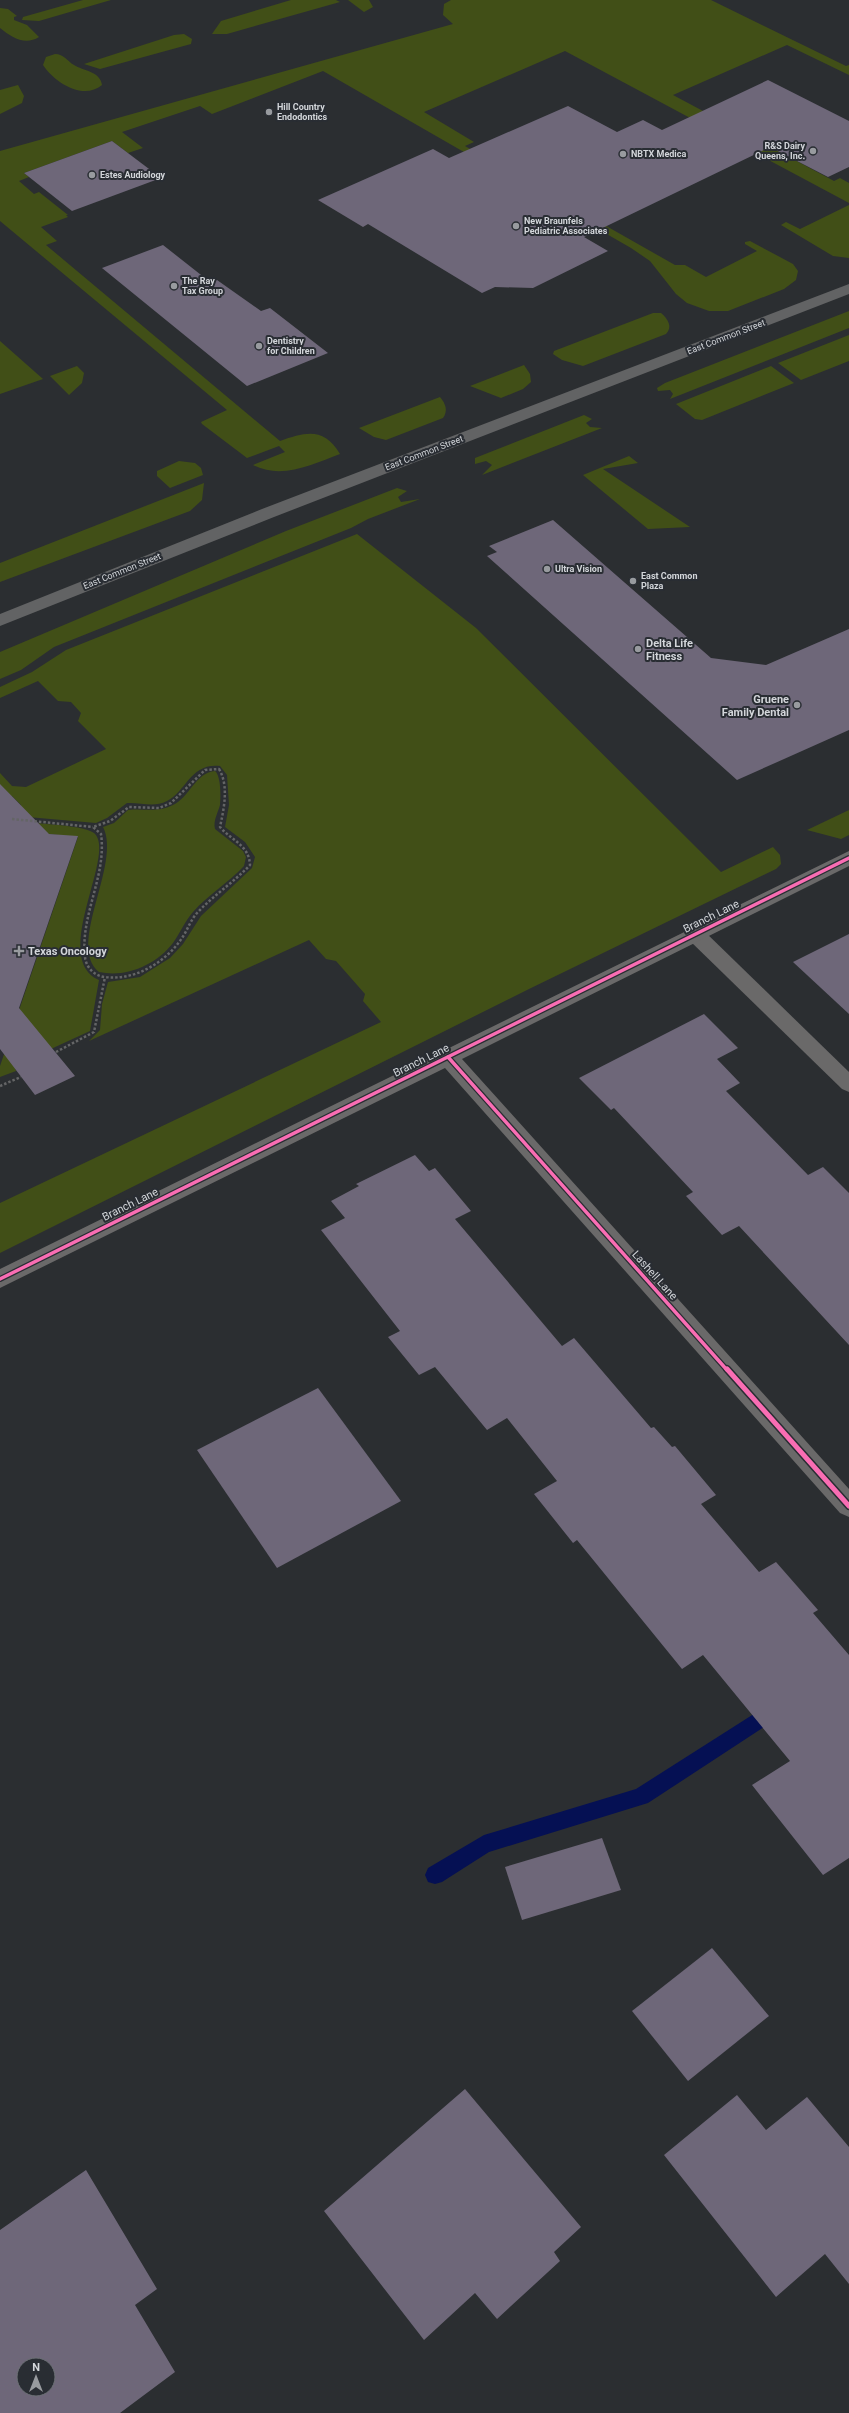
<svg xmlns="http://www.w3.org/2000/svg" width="849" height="2413" font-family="Roboto,sans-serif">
<rect width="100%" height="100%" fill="#2b2e31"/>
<g fill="#414f17">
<polygon points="83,0 111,0 39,21 22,20 23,17"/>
<polygon points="291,0 336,0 340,2 227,34 212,34 221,21"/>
<polygon points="348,0 369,0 373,7 364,12"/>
<path d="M451,0H711L846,66L849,65V75L787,45L673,95L834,181L840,178L849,183V203L565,51L424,112L474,142L465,146L675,265H685L706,277L757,251L745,244V242L750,241L793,264L798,271L796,280L784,289L728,311H709L687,303L676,294L650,261L631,248L323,71L212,114L200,106L122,132L143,148L128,153L112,141L24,173L29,177L19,181L34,194L39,192L68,215H66L68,217L41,227L57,241L46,245L280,441C306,432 324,427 340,454C313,464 282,480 253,465L285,452L279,446L247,458L202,424L201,422L227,410L0,221V151L453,24L443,15L444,4Z"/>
<path d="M0,8L8,9L17,16L14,17V20L27,25L39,37C25,46 11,37 0,28Z"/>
<polygon points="184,34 192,39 191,44 100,69 84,64 174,35"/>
<path d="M55,54C64,54 67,61 74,65C83,71 100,71 102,85C83,101 54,82 43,65L46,57Z"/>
<polygon points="18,85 24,96 22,103 0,114 0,90"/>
<polygon points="849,205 849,258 833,256 781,225 786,222 800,229"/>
<polygon points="849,311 849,328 670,399 673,394 670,390 658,391 657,388 665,383"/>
<path d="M653,313H661C668,319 673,327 666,334L583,366L562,360L553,354L554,351Z"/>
<polygon points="849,335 849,361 801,380 778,363"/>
<polygon points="0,341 43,379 0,394"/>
<polygon points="524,365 530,374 531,382 523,389 501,398 470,386"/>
<polygon points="77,366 84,373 82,383 69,395 50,376"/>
<polygon points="771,366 794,383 702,420 695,419 676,404"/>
<path d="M440,397C446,404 448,411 443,418L386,440L374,437L359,428Z"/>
<polygon points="584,415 592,419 586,423 590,427 602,428 482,475 492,465 486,461 475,464 475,458"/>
<polygon points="629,456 638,463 603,469 690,527 648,529 583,475"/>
<polygon points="179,461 195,463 201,468 203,475 170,488 157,476 157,471"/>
<polygon points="204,483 202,500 190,511 0,582 0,563"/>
<polygon points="397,488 407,491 398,497 401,502 420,499 368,519 351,528 54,647 21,670 0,679 0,652 286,531"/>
<path d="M357,534L476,628L721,872L773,847L780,855L781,864L776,869L529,989L0,1253V1203L381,1022L363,1001L365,994L336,961L326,959L309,940L89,1041L100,1030L102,1004L108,982L140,977L170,958L183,944L201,916L252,868L255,857L245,842L225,827L229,805L227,775L220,766C190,763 187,791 167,801C153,808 141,802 127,803L107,818L96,823L16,816L21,805L12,796L0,795V773L12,786L26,787L106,749L78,721L81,713L71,702L58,701L38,681L0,698V687L32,672L66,650Z"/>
<path d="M215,771C221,776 221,797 220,805C218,813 213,820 215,829L243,851L246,857L244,866C228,883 208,895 193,912C185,921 180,933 173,943C156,965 126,978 99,972C66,945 122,864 103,827L114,823L128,810C144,808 157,813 173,805C189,798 196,772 215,771Z"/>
<polygon points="849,810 849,835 841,839 807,830"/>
<path d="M6,821C22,823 83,824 94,833C118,853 49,958 99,980L90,1031L14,1066L16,1071L0,1077V1066L78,837L0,829Z"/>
</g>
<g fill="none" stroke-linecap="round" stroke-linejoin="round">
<polygon fill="#051053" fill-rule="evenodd" points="774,1701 781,1704 783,1710 781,1716 648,1803 489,1852 442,1882 435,1884 428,1882 425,1875 428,1868 484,1835 636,1789"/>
</g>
<g fill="#6e6779" fill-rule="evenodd">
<polygon points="768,80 849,121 849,167 828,177 770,147 584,237 608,251 533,288 495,287 482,293 368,224 363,227 318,200 433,149 449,158 568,106 617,132 643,120 662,130"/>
<polygon points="112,141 161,178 72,211 24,173"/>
<polygon points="163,245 210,282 217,280 261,311 270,308 328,353 247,386 102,268"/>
<polygon points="553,520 711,658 766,665 849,629 849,730 737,780 487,556 497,552 489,546"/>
<polygon points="0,784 49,834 78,836 19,1008 75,1076 35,1095 0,1049"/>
<polygon points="849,934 849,1014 793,962"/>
<polygon points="704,1014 738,1048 717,1059 740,1083 726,1091 808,1175 823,1167 849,1193 849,1345 739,1226 722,1235 686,1196 693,1192 614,1108 611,1110 579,1078"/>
<polygon points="415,1155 429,1171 435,1168 471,1211 455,1219 562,1346 574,1338 651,1428 654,1427 672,1447 675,1446 716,1495 701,1504 759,1572 776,1562 818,1610 813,1613 849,1655 849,1858 823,1875 752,1785 790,1761 703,1655 682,1669 577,1540 573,1543 534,1494 557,1481 507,1418 487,1430 435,1367 419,1375 388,1337 400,1331 321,1230 345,1218 331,1201 359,1186 356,1184"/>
<polygon points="318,1388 401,1501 277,1568 197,1450"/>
<polygon points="602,1838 621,1890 522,1920 505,1867"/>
<polygon points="712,1948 769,2016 688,2081 632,2011"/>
<polygon points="465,2089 581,2227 554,2252 560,2261 497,2319 475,2293 424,2340 324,2211"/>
<polygon points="737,2095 766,2130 807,2097 849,2147 849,2284 825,2254 776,2297 664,2155"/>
<path d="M86,2170L157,2289L135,2305L175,2372L120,2413H0V2230ZM24,2365H48V2389H24Z"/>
</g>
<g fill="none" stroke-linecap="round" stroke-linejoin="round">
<g stroke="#646566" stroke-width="2.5" stroke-dasharray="2.5 2" stroke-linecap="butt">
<path d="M219,769C229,786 224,808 220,827C232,841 249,845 250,865C234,882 214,895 198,912C191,919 188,929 182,938C166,962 135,981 105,977C94,976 86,967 85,957C80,915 107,876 101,834L93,827L110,821L129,807L159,808L171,803L205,770Z"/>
<polyline points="12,819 93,827"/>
<polyline points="56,1052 94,1032 105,977"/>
<polyline points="0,1086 21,1077"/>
</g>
<polygon fill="#6a6969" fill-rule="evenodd" points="695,927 702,929 849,1072 849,1092 842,1089 688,939 685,934 688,929"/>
<polygon fill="#6a6969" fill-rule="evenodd" points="849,851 849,866 462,1059 849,1489 849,1517 840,1513 445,1068 0,1288 0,1269"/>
<polygon fill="#626364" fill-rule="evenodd" points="849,284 849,294 274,517 0,626 0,614 262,509"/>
<defs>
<g id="cycleway-far1">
<polyline points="448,1057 727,1370"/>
<polyline points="0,1279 849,858"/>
</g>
<polyline id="cycleway" points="727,1369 849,1506"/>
</defs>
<use href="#cycleway-far1" stroke="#292d33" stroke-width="6"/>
<use href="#cycleway" stroke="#292d33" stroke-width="8"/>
<use href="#cycleway-far1" stroke="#f96db3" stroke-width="3.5"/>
<use href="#cycleway" stroke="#f96db3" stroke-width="5"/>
</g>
<g fill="#989b9f" stroke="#292d33" stroke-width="1.5">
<circle cx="269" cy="112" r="4"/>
<circle cx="813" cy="151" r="4"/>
<circle cx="623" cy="154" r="4"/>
<circle cx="92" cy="175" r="4"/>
<circle cx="516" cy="226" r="4"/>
<circle cx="174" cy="286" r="4"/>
<circle cx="259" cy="346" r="4"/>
<circle cx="547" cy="569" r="4"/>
<circle cx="633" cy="581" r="4"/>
<circle cx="638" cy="649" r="4"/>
<circle cx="797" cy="705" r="4"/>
<path d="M17 945h4v4h4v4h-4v4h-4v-4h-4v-4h4z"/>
</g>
<g text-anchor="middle" stroke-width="4" stroke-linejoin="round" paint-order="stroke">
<g font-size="9" font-weight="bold" fill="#d3d6da" stroke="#292d33" text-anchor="start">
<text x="277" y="110">Hill Country<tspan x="277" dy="10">Endodontics</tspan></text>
<text x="805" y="149" text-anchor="end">R&amp;S Dairy<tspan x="805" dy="10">Queens, Inc.</tspan></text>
<text x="631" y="157">NBTX Medica</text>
<text x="100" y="178">Estes Audiology</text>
<text x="524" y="224">New Braunfels<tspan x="524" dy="10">Pediatric Associates</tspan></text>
<text x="182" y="284">The Ray<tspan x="182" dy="10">Tax Group</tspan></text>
<text x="267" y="344">Dentistry<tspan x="267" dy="10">for Children</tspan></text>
<text x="555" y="572">Ultra Vision</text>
<text x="641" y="579">East Common<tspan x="641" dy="10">Plaza</tspan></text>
</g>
<g font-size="9" fill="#d3d6da" stroke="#292d33">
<text transform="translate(726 337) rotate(-21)" y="3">East Common Street</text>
<text transform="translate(424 453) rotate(-21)" y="3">East Common Street</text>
<text transform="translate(122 571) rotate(-22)" y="3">East Common Street</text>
</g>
<g font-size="11" font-weight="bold" fill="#d3d6da" stroke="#292d33" text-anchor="start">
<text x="646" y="647">Delta Life<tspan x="646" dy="13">Fitness</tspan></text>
<text x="789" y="703" text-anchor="end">Gruene<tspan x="789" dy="13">Family Dental</tspan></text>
<text x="28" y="955">Texas Oncology</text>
</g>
<g font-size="11" fill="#d3d6da" stroke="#292d33">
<text transform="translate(711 916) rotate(-26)" y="4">Branch Lane</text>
<text transform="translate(421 1060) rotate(-26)" y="4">Branch Lane</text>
<text transform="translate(130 1204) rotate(-26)" y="4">Branch Lane</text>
<text transform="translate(655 1275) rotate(48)" y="4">Lashell Lane</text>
</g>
</g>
<g transform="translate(36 2377)"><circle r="19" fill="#292d33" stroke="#6d7176"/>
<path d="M0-3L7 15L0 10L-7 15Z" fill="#989b9f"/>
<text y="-6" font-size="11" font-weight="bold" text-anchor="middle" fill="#d3d6da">N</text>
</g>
</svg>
